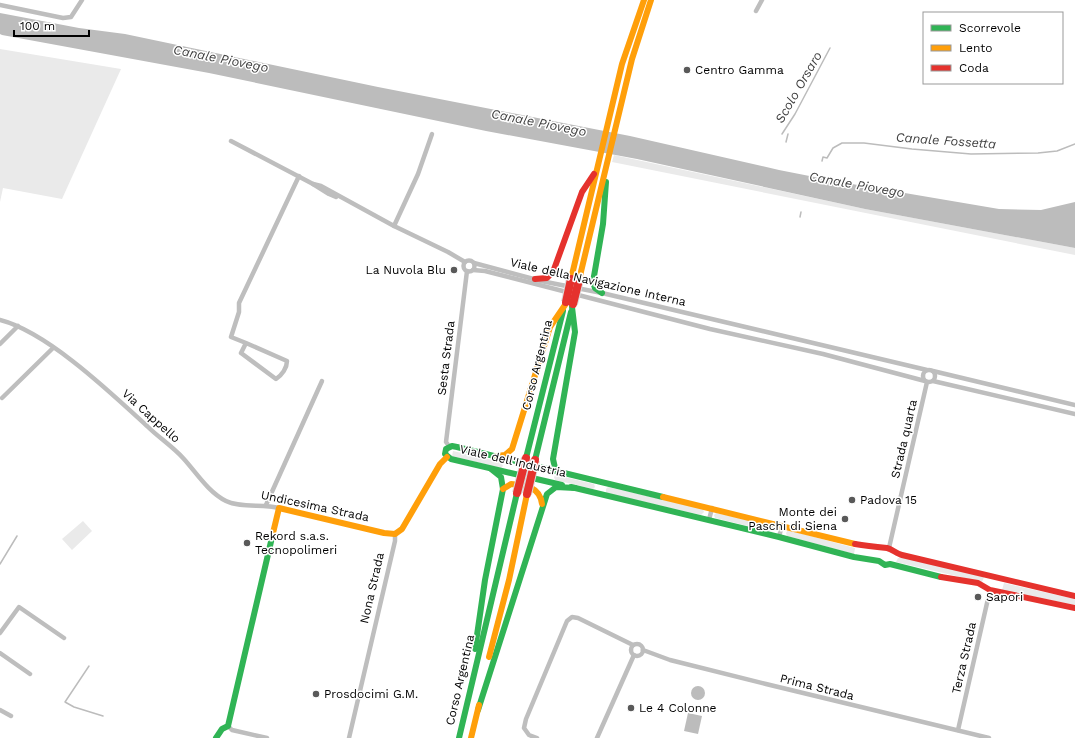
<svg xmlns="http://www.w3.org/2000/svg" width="1075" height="738" font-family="'Work Sans',sans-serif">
<rect width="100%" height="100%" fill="#fff"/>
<g fill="#eaeaea">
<polygon points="0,49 121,69 62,199 3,188 0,202"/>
<polygon points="614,155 865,209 1075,248 1075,255 612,162"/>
<polygon points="453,451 501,462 503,466 501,468 452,456"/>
<polygon points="556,475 594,484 595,487 593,489 555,480 554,477"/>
<polygon points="608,487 703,509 704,512 701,515 606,493 606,489"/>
<polygon points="716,513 774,526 774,529 772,532 715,518 714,515"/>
<polygon points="83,521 92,531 72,550 62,539"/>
<polygon points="788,530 855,548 854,554 787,536 786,533"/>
<polygon points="898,558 907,558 984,577 982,582 896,562"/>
<polygon points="1004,583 1075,599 1075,605 1002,590"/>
</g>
<g fill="#bcbcbc">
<polygon points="0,13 79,28 125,34 378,87 630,136 779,170 840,182 999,209 1041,210 1075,202 1075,248 865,209 637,159 486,131 209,73 2,35 0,34"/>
<circle cx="698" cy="693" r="7"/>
<polygon points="688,713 702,716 698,734 684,731"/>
</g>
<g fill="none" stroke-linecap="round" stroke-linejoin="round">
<g stroke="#bcbcbc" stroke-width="1.5">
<polyline points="782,134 795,114 830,48"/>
<polyline points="786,142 788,134"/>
<polyline points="822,161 823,157 827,158 833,148 842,143 864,143 912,149 971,154 1038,153 1057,151 1075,144"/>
<polyline points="800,217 801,212"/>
<polyline points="0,564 17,536"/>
<polyline points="89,666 65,702 74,707 103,716"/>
</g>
<g stroke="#bebebe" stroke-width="4.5">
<polyline points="0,5 63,18 71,17 82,0"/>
<polyline points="756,11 762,0"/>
<polyline points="231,141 313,184 329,194 336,197"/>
<polyline points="313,184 321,186 394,226 448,252 465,262"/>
<polyline points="394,226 418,174 432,134"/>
<circle cx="469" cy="266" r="5.5"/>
<polyline points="474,263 541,281 602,293 927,370"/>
<polyline points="473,270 485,271 710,329 823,354 925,381"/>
<path d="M0,320C47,332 110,392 147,426C158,437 172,446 183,458C196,472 208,492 226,501C240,508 263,504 279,508"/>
<path d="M246,343L287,361C287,368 282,375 276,379L241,353L246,343L231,337L239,312V303L299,176"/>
<polyline points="0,344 18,326"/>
<circle cx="929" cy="376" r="6"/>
<polyline points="933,371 1075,405"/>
<polyline points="933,381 1075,414"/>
<polyline points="2,398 53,348"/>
<polyline points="449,446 446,442 467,271"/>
<polyline points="266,505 322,381"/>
<polyline points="709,520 712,508"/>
<polyline points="779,537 782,525"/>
<polyline points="889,548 927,382"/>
<polyline points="0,633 19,607 64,638"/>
<circle cx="637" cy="650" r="6"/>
<polyline points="643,650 670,660 766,684 989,738"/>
<polyline points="0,653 30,674"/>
<polyline points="0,710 11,716"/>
<polyline points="228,726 232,730 267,738"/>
<polyline points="958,730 990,590"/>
<polyline points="349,738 395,541 395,534"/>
<polyline points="537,738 529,735 524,728 526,719 567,621 572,617 578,618 633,645"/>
<polyline points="597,738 634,655"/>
</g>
<g stroke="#30b455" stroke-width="6">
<polyline points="602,293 595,288 593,282 603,224 606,182"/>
<polyline points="526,458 563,311"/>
<polyline points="535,460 571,312"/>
<polyline points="559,472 555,468 553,459 575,332 572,307"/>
<polyline points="562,485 451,459 445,454 446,449 452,446 457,447 663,497"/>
<polyline points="571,487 779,537 854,557 879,561 885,565 890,564 941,577"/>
<polyline points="475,649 485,580 503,489 501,477 491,469"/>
<polyline points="478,710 547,494 556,487 575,488"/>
<polyline points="216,738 222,729 228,726 273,533"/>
<polyline points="459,738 517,493"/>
</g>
<g stroke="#ff9f0a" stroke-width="6">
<polyline points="571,279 622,64 644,0"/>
<polyline points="579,280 632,59 651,0"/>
<polyline points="497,456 505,455 512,449 550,327 565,305"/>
<path d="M503,489L511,484C526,485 540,487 542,504"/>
<polyline points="663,497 855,544"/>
<polyline points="273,533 279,508 384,533 395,534 402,529 440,464 447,457"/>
<polyline points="489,657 509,580 527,494"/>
<polyline points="471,738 479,705"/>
</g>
<g stroke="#e5322d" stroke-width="6">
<polyline points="535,279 547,278 553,272 582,192 594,174"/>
<path d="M855,544C866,546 876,547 887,548C892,549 897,554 902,555L1075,596"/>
<polyline points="941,577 978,583 990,590 1075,608"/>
</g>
<defs>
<g id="jam-bridge">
<polyline points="566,302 571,279"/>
<polyline points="573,304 579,280"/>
<polyline points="517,493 526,458"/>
<polyline points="527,494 535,460"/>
</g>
</defs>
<use href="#jam-bridge" stroke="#dbdbdb" stroke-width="10" stroke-linecap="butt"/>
<use href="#jam-bridge" stroke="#e5322d" stroke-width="8"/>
</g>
<g fill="#595959" stroke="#fff" stroke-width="1.5">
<circle cx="687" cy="70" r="4"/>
<circle cx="454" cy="270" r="4"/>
<circle cx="852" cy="500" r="4"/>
<circle cx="845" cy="519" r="4"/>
<circle cx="247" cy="543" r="4"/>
<circle cx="978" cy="597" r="4"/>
<circle cx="316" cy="694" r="4"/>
<circle cx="631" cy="708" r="4"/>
</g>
<g text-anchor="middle" stroke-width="3" stroke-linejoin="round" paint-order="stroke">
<g font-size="12" fill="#000" stroke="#fff" text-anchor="start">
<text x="695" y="74">Centro Gamma</text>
<text x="446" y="274" text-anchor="end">La Nuvola Blu</text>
<text x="860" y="504">Padova 15</text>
<text x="837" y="516" text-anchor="end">Monte dei<tspan x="837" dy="14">Paschi di Siena</tspan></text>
<text x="255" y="540">Rekord s.a.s.<tspan x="255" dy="14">Tecnopolimeri</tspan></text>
<text x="986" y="601">Sapori</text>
<text x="324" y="698">Prosdocimi G.M.</text>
<text x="639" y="712">Le 4 Colonne</text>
</g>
<g font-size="12" fill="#000" stroke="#fff">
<text transform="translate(598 282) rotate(13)" y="4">Viale della Navigazione Interna</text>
<text transform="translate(446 358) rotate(-83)" y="4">Sesta Strada</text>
<text transform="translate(537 365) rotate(-76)" y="4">Corso Argentina</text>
<text transform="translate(151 416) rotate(42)" y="4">Via Cappello</text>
<text transform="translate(904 439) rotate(-77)" y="4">Strada quarta</text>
<text transform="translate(513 461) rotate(13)" y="4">Viale dell'Industria</text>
<text transform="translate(315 506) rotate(12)" y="4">Undicesima Strada</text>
<text transform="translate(372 588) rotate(-77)" y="4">Nona Strada</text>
<text transform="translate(964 658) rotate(-77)" y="4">Terza Strada</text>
<text transform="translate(460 680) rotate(-77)" y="4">Corso Argentina</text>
<text transform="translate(817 687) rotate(14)" y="4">Prima Strada</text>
</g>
<g font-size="13" font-style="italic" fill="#404040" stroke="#fff">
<text transform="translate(221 58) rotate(11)" y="5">Canale Piovego</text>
<text transform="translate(798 87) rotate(-60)" y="5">Scolo Orsaro</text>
<text transform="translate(539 122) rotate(11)" y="5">Canale Piovego</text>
<text transform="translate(946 140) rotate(4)" y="5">Canale Fossetta</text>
<text transform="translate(857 184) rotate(10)" y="5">Canale Piovego</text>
</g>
</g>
<rect x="923" y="12" width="140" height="72" fill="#ffffff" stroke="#999999"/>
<rect x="931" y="25" width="20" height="6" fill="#30b455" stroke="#999999"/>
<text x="959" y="32" font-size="12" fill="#000000">Scorrevole</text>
<rect x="931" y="45" width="20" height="6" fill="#ff9f0a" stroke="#999999"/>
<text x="959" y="52" font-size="12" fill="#000000">Lento</text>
<rect x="931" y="65" width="20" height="6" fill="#e5322d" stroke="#999999"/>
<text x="959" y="72" font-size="12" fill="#000000">Coda</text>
<path d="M14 30v6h75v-6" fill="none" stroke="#000000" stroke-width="2"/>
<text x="20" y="30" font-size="12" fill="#000000" stroke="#ffffff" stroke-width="3" paint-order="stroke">100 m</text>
</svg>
